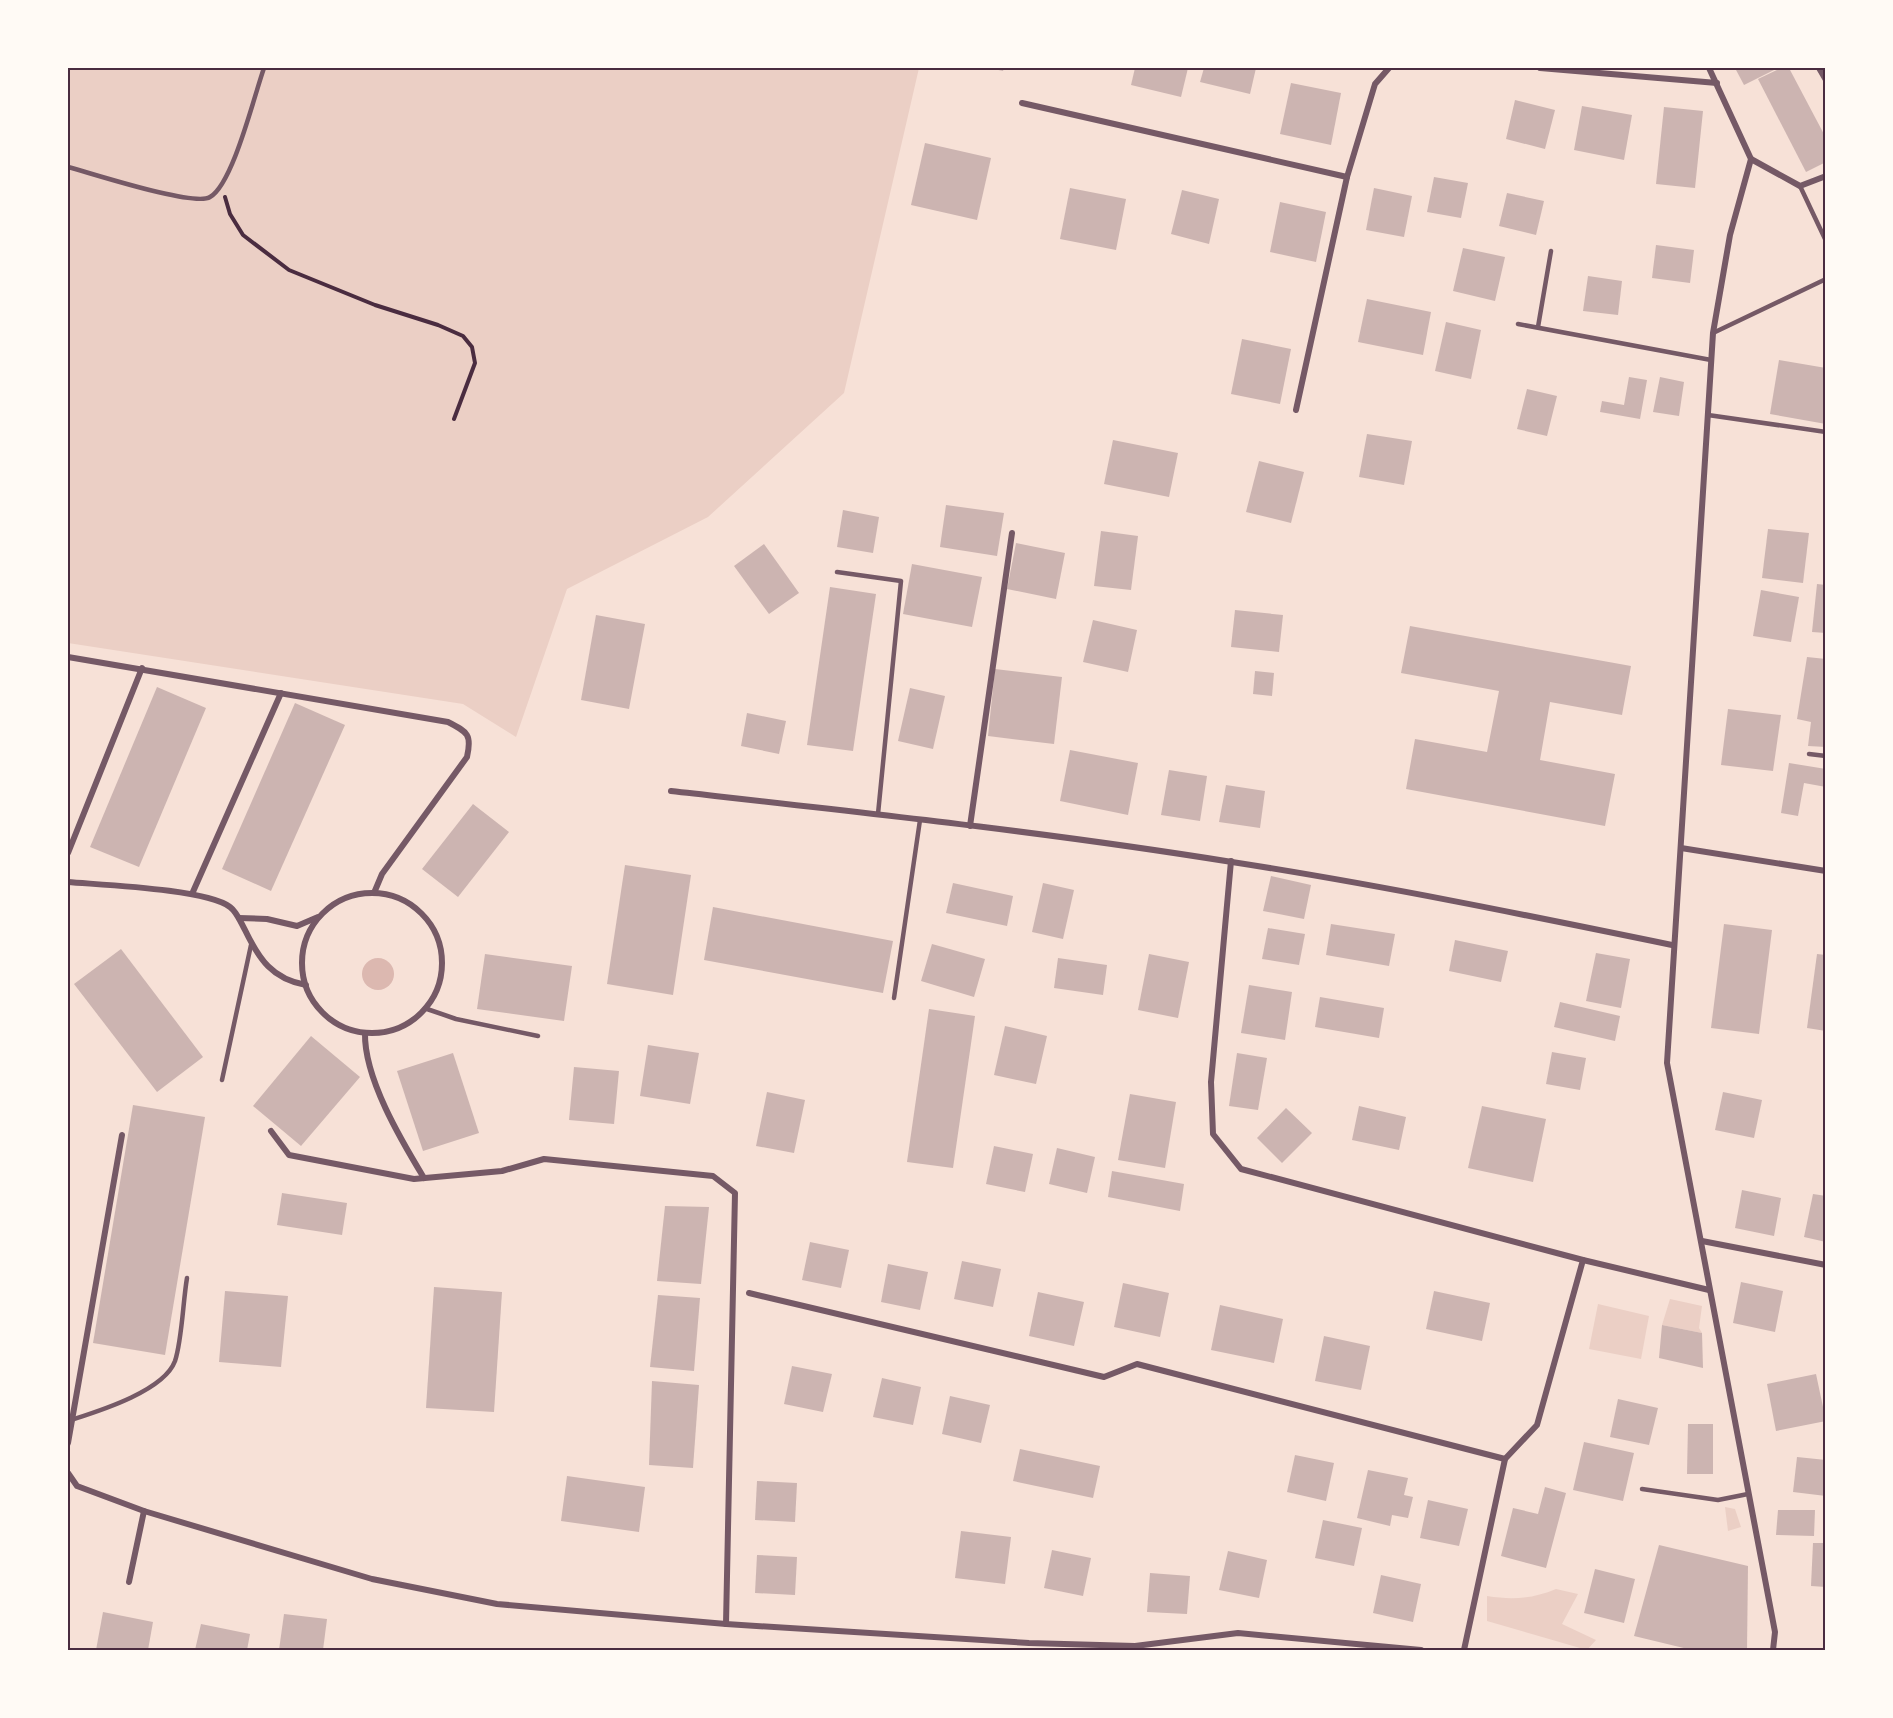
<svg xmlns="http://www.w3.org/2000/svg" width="1893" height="1718" font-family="'IBM Plex Serif',serif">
<rect width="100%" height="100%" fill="#f7e1d7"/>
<g fill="#ebcfc5">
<polygon points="68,68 919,68 844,393 708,517 567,589 516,737 463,704 68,643"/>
<polygon points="1670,1299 1702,1306 1699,1328 1702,1333 1662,1325"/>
<polygon points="1598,1304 1649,1316 1641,1359 1589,1349"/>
<polygon points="1725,1507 1735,1509 1741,1527 1728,1531"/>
<path d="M1556,1589L1578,1594L1562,1624L1596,1640L1587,1650L1487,1621V1596C1512,1600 1532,1599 1556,1589Z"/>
</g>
<circle fill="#dcb8b0" cx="378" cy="974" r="16"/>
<g fill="#ccb4b1">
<polygon points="989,68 1004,68 1003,71"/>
<polygon points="1135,68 1188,68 1181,97 1131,85"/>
<polygon points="1204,68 1256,68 1250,94 1200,82"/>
<polygon points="1735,68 1773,68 1774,70 1744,85"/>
<polygon points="1781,68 1789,68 1826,138 1826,162 1806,172 1758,79"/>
<polygon points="1291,83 1341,93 1331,145 1280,134"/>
<polygon points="1515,100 1555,110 1545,149 1506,139"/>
<polygon points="1582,106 1632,115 1624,160 1574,150"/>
<polygon points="1664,107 1703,111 1695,188 1656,184"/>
<polygon points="925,143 991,158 977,220 911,205"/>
<polygon points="1434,177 1468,183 1461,218 1427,212"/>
<polygon points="1070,188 1126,199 1116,250 1060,239"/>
<polygon points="1374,188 1412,196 1404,237 1366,230"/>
<polygon points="1182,190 1219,199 1209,244 1171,234"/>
<polygon points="1507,193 1544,201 1536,235 1499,226"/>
<polygon points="1280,202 1326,212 1316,262 1270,252"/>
<polygon points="1656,245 1694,250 1690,283 1652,278"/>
<polygon points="1463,248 1505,257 1495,301 1453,291"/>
<polygon points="1588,276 1622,281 1618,315 1583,311"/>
<polygon points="1367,299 1431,312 1423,355 1358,342"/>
<polygon points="1446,322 1481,330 1471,379 1435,371"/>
<polygon points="1242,339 1291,349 1280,404 1231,394"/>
<polygon points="1779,360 1826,368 1826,424 1770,414"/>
<polygon points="1629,377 1647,380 1640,419 1600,412 1602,401 1624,405"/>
<polygon points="1660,377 1684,382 1679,416 1653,412"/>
<polygon points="1527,389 1557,396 1547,436 1517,429"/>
<polygon points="1367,434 1412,441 1404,485 1359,477"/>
<polygon points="1113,440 1178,453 1169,497 1104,484"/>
<polygon points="1259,461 1304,472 1291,523 1246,512"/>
<polygon points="946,505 1004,513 997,556 940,547"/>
<polygon points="843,510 879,517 873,553 837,547"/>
<polygon points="1768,529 1809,533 1803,583 1762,578"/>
<polygon points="1101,531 1138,536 1131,590 1094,586"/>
<polygon points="1016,543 1065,553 1056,599 1007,589"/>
<polygon points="764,544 799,593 769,614 734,566"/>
<polygon points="912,564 982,577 972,627 903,614"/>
<polygon points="1817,584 1826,585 1826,633 1812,632"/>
<polygon points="830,587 876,594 853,751 807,745"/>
<polygon points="1761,590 1799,597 1791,642 1753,636"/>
<polygon points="1235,610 1283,615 1279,652 1231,647"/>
<polygon points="596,615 645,624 629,709 581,700"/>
<polygon points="1093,620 1137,630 1128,672 1083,662"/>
<polygon points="1410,626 1631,666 1622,715 1550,702 1540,760 1615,774 1605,826 1406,789 1415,739 1487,752 1499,691 1401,673"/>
<polygon points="1807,657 1826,659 1826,747 1808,746 1811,722 1797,719"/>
<polygon points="995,669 1062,677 1054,744 988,736"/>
<polygon points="1255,671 1274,673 1272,696 1253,694"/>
<polygon points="157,687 206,708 139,867 90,847"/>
<polygon points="910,688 945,696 933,749 898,741"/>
<polygon points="295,703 345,725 271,891 222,869"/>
<polygon points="1728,709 1781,715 1773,771 1721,765"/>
<polygon points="747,713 786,721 779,754 741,746"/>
<polygon points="1070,750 1138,763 1128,815 1060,801"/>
<polygon points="1789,763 1826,769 1826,787 1804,783 1798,816 1781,813"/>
<polygon points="1169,770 1207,776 1200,821 1161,815"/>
<polygon points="1226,785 1265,791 1260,828 1219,822"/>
<polygon points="473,804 509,832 458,897 422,869"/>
<polygon points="625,865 691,875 673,995 607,984"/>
<polygon points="1271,876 1311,885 1304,919 1263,911"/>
<polygon points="953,883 1013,896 1007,926 946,913"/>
<polygon points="1043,883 1074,890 1063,939 1032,932"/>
<polygon points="713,907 893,941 883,993 704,960"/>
<polygon points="1331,924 1395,934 1389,966 1326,955"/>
<polygon points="1724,924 1772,930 1759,1034 1711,1028"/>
<polygon points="1268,928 1305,934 1299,965 1262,959"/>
<polygon points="1455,940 1508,951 1501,982 1449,971"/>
<polygon points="932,944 985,959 974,997 921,981"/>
<polygon points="121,949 203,1057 157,1092 74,984"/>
<polygon points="1596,953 1630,959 1621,1008 1586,1001"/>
<polygon points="485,954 572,966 564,1021 477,1009"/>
<polygon points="1149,954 1189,962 1178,1018 1138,1010"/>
<polygon points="1817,954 1826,955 1826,1031 1807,1028"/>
<polygon points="1058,958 1107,965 1103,995 1054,988"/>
<polygon points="1249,985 1292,992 1285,1040 1241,1033"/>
<polygon points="1320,997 1384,1008 1379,1038 1315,1027"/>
<polygon points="1560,1002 1620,1016 1615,1041 1554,1027"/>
<polygon points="929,1009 975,1016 953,1168 907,1162"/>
<polygon points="1005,1026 1047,1036 1036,1084 994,1075"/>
<polygon points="311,1036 360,1077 301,1146 253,1106"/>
<polygon points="648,1045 699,1053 690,1104 640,1096"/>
<polygon points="1552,1052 1586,1058 1580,1090 1546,1084"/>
<polygon points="453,1053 479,1133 423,1151 397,1071"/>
<polygon points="1237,1053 1267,1058 1258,1110 1229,1106"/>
<polygon points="574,1067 619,1071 614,1124 569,1120"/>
<polygon points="767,1092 805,1100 794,1153 756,1146"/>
<polygon points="1723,1092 1762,1100 1754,1138 1715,1130"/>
<polygon points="1130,1094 1176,1102 1165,1168 1118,1160"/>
<polygon points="133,1105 205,1117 165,1355 93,1343"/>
<polygon points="1359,1106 1406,1117 1399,1150 1352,1140"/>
<polygon points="1482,1106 1546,1119 1533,1182 1468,1168"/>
<polygon points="1286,1108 1312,1133 1282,1163 1257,1138"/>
<polygon points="994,1146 1033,1154 1025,1192 986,1184"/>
<polygon points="1057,1148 1095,1157 1087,1193 1049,1184"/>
<polygon points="1112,1171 1184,1184 1180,1211 1108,1197"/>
<polygon points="1742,1190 1781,1198 1774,1236 1735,1228"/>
<polygon points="282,1193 347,1203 342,1235 277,1225"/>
<polygon points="1813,1194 1826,1196 1826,1242 1804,1237"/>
<polygon points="665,1206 709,1207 701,1284 657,1281"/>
<polygon points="810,1242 849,1250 841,1288 802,1280"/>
<polygon points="962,1261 1001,1269 993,1307 954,1299"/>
<polygon points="888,1264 928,1272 920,1310 881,1302"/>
<polygon points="1741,1282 1783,1291 1775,1332 1733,1323"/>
<polygon points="1123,1283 1169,1293 1160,1337 1114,1327"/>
<polygon points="434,1287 502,1292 494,1412 426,1408"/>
<polygon points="225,1291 288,1296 281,1367 219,1362"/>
<polygon points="1434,1291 1490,1303 1482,1341 1426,1329"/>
<polygon points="1038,1292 1084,1302 1074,1346 1029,1336"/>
<polygon points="658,1295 700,1298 694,1371 650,1367"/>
<polygon points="1220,1305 1283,1319 1274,1363 1211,1350"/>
<polygon points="1662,1325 1702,1333 1703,1368 1659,1358"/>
<polygon points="1324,1336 1370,1346 1361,1390 1315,1381"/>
<polygon points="792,1366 832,1374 823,1412 784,1404"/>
<polygon points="1816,1374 1826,1421 1776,1431 1767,1384"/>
<polygon points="882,1378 921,1387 913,1425 873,1417"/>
<polygon points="652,1381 699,1385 693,1468 649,1465"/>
<polygon points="950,1396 990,1405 981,1443 942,1434"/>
<polygon points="1618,1399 1658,1408 1649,1445 1610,1437"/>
<polygon points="1688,1424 1713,1424 1713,1474 1687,1474"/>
<polygon points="1584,1442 1634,1453 1623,1501 1573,1490"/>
<polygon points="1020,1449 1100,1466 1093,1498 1013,1481"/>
<polygon points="1295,1455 1334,1463 1326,1501 1287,1492"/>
<polygon points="1797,1457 1826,1460 1826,1496 1793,1492"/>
<polygon points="1368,1470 1408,1478 1404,1495 1413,1497 1408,1518 1392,1515 1390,1526 1357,1518"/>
<polygon points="567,1476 645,1487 639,1532 561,1521"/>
<polygon points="757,1481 797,1483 795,1522 755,1520"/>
<polygon points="1545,1487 1566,1493 1546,1568 1501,1556 1513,1508 1538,1514"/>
<polygon points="1428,1500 1468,1509 1459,1546 1420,1538"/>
<polygon points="1778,1510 1815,1510 1814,1536 1776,1535"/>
<polygon points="1323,1520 1362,1528 1354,1566 1315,1558"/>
<polygon points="961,1531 1011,1537 1005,1584 955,1578"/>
<polygon points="1813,1543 1826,1543 1826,1587 1811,1586"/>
<polygon points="1659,1545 1748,1566 1747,1650 1692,1650 1634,1636"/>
<polygon points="1052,1550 1091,1558 1083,1596 1044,1588"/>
<polygon points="1228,1551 1267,1560 1259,1598 1219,1590"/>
<polygon points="757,1555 797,1557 795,1595 755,1593"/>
<polygon points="1595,1569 1635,1579 1624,1623 1584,1613"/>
<polygon points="1150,1573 1190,1576 1187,1614 1147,1612"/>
<polygon points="1381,1575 1421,1584 1413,1622 1373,1613"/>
<polygon points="103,1612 153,1622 148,1650 96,1650"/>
<polygon points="284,1614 327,1619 323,1650 279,1650"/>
<polygon points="201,1624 250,1634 247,1650 195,1650"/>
</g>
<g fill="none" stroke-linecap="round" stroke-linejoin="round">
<polyline stroke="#4a2c40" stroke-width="4" points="225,197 230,214 243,235 289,270 375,305 438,325 463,336 472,347 475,363 454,419"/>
<g stroke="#755966" stroke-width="4.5">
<path d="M68,167C91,173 194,207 210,197C233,184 254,96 264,68"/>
<polyline points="1800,186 1826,241"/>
<polyline points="1518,324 1711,360"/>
<polyline points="1538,327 1551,251"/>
<polyline points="1713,333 1826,279"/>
<polyline points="1708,415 1826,432"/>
<polyline points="837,572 901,581 878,814"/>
<polyline points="1809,754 1826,756"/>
<polyline points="894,998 920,820"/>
<polyline points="427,1009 456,1019 538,1036"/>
<polyline points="222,1080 251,945"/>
<path d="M71,1420C99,1411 164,1391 175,1361C182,1340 183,1301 187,1278"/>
<polyline points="1642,1489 1718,1500 1748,1494"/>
</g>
<g stroke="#755966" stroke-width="6">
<polyline points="1540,68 1717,83"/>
<polyline points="1709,68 1751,159 1730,235 1713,333 1667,1063 1775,1632 1773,1650"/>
<polyline points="1819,68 1826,80"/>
<polyline points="1022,103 1347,177"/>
<polyline points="1751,159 1800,186 1826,176"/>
<polyline points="1296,410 1347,177 1375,84 1389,68"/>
<path d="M68,657L448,722C468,732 472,735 467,757L382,874L374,893"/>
<path d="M671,791C858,812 1046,832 1232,862C1380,885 1526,915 1672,945"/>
<polyline points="970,826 1012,533"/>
<polyline points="1681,848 1826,871"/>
<polyline points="68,853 142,668"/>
<polyline points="1231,861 1211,1082 1213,1134 1241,1169 1583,1260 1709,1290"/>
<path d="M68,882C102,885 206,889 230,907C237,912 241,923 245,930C259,959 272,979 306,985"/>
<circle cx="372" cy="963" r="70"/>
<polyline points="192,894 281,693"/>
<polyline points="239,918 267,919 297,926 318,917"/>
<path d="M365,1033C364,1078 401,1140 424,1178"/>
<polyline points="271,1131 289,1155 414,1179 502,1171 544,1159 713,1176 735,1193 726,1624"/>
<polyline points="1702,1241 1826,1265"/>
<polyline points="749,1293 1104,1377 1137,1364 1505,1459"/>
<polyline points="68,1443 122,1135"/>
<polyline points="68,1473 77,1486 144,1511 372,1579 497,1604 726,1624 1029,1643 1135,1646 1238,1633 1421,1650"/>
<polyline points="129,1582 144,1511"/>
<polyline points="1464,1650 1505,1459 1537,1425 1583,1260"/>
</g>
</g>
<rect width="1893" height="1718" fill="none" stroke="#fffaf5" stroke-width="138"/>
<rect x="69" y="69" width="1755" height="1580" fill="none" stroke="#4a2c40" stroke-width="2"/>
</svg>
